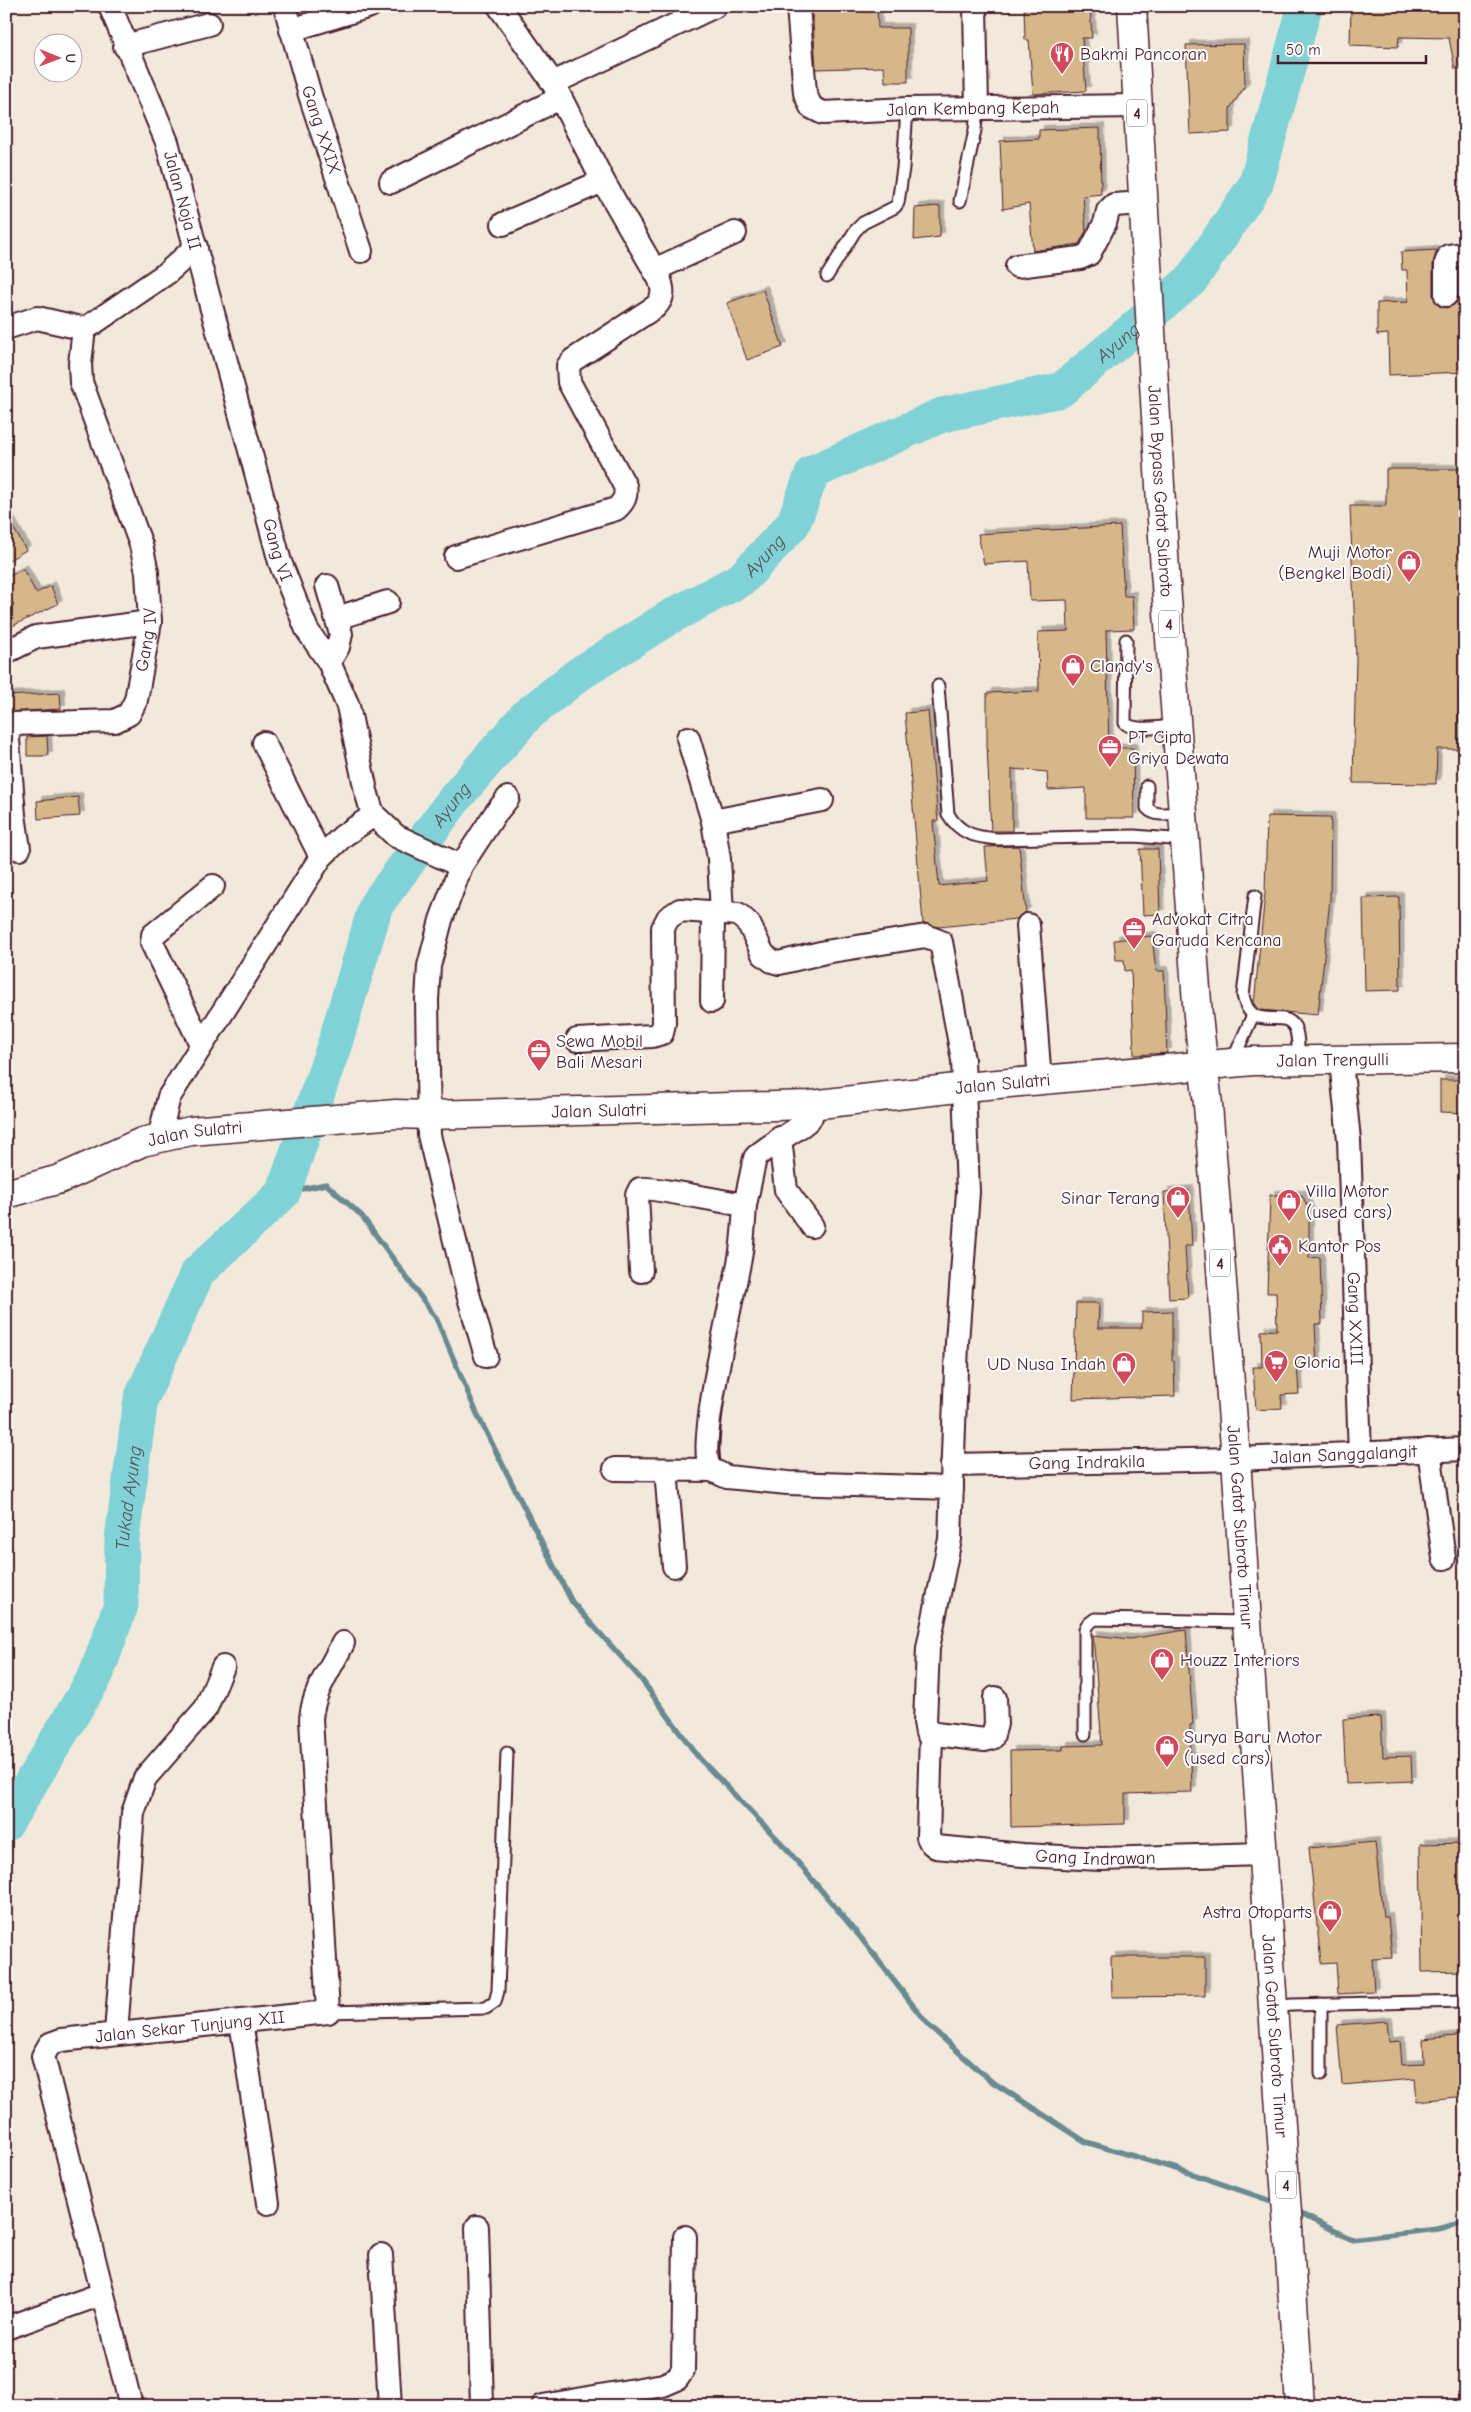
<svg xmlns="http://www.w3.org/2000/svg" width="1471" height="2412" font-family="'Comic Neue',sans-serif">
<defs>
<filter id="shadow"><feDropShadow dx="4.5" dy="-4.5" stdDeviation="0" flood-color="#0004"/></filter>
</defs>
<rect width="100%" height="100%" fill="#f2e9dc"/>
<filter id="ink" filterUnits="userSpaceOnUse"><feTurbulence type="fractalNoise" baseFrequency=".02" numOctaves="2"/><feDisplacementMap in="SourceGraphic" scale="10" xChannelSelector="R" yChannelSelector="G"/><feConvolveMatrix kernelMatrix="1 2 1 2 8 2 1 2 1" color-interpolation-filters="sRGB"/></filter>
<g filter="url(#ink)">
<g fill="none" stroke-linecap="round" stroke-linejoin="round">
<g stroke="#6a8a92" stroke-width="5.5">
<polyline points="283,1193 326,1184 362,1216 436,1318 478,1416 572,1602 641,1679 699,1758 785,1847 861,1938 928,2025 991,2081 1086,2142 1190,2173 1277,2203"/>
<polyline points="1295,2211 1351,2239 1438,2229 1465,2222"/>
</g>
<path stroke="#80d2d6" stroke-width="35" id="s1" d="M6,1824L96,1675L121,1605L122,1538L141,1399L198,1272L283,1193L335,1043L376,905L456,797L527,715L579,674L670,617L742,579L793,524L813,472L942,415L1061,390L1191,280L1256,184L1305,6"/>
</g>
<g fill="#d5b789" stroke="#4a1f2b" filter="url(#shadow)">
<polygon points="812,6 877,6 878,28 908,28 908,82 885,82 884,67 816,69"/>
<polygon points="1024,6 1090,6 1092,38 1082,38 1086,91 1033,94 1029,40 1025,40"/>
<polygon points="1351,6 1461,6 1462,30 1465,30 1465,68 1455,69 1449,38 1399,37 1398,47 1350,45"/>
<polygon points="1244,44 1245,86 1230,108 1230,132 1190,134 1186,45"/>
<polygon points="1100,128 1101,194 1083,196 1086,231 1079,244 1033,251 1029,204 1003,209 1000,141 1039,139 1039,130"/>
<polygon points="940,206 940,237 914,240 915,208"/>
<polygon points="1437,250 1433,263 1433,295 1439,306 1446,308 1457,302 1459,268 1465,267 1465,372 1389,375 1388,334 1377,335 1377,303 1408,302 1407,270 1402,270 1401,252"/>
<polygon points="763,290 783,347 747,360 727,303"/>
<polygon points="1386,469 1465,469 1465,694 1459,693 1458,749 1437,749 1436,784 1353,783 1356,659 1350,506 1386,506"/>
<polygon points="6,515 26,550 6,562"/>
<polygon points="1120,526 1124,596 1132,596 1134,629 1106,630 1109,748 1133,748 1134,818 1086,818 1086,788 1048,790 1047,772 1012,769 1012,831 991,831 987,746 987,693 1039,691 1038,632 1068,631 1067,600 1030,601 1028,561 984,564 978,534"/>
<polygon points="23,569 36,593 51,586 58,604 6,629 6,609 14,605 6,591 6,578"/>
<polygon points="60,693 61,709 7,712 6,696"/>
<polygon points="928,711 938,821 933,821 939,886 988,881 985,847 1019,846 1026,912 1016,919 939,927 923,923 905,713"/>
<polygon points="47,736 48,756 27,756 27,737"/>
<polygon points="78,797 80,816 38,819 37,801"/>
<polygon points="1267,816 1331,817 1330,899 1318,1015 1261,1010 1254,1004 1265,894"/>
<polygon points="1140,849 1158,849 1160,914 1143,915"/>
<polygon points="1399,897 1400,990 1365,991 1363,898"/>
<polygon points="1152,936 1156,971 1164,971 1167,1053 1134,1055 1131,970 1125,971 1124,960 1116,960 1114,940"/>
<polygon points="1440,1080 1465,1080 1465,1113 1440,1112"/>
<polygon points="1189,1190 1192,1246 1185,1246 1188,1298 1169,1299 1164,1192"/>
<polygon points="1270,1195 1302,1195 1309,1210 1309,1258 1320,1257 1322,1324 1315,1324 1317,1365 1297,1365 1299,1394 1281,1395 1282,1408 1256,1410 1253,1367 1262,1367 1261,1331 1277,1330 1276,1293 1267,1293"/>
<polygon points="1076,1303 1099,1303 1098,1328 1142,1328 1142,1312 1172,1311 1172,1361 1174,1361 1175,1396 1073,1399"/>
<polygon points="1186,1630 1193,1724 1190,1725 1192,1792 1125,1794 1125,1824 1011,1827 1010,1751 1063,1750 1063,1746 1102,1745 1093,1635 1130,1639"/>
<polygon points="1381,1717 1383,1757 1411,1756 1412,1781 1346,1784 1343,1719"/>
<polygon points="1375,1842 1383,1917 1388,1917 1392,1958 1372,1959 1374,1992 1338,1994 1336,1962 1321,1963 1309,1848"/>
<polygon points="1465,1843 1465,1971 1422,1972 1420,1844"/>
<polygon points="1111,1957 1205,1957 1205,1996 1112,1997"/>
<polygon points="1387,2021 1389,2042 1400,2041 1402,2065 1424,2064 1423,2039 1465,2035 1465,2096 1417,2101 1415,2079 1342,2085 1337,2025"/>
</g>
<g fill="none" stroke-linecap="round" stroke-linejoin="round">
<defs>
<g id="service">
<polyline points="960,201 975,130 977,109"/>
<polyline points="827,276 855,231 863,223 895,207 898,203 903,168 907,109"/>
<path d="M1126,640L1125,723C1135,733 1163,726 1176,726"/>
<path d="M938,686L948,814C960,834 975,837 997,839L1134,836L1185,840"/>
<path d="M1147,786V808C1156,818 1171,813 1183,811"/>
<path d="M1255,896L1243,995C1251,1035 1282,1007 1294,1026C1299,1034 1298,1051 1298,1061"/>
<polyline points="1232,1062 1253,1015"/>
<polyline points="1085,1734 1085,1630 1087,1625 1095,1619 1246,1622"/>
<polyline points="1321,2004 1321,2074"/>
<polyline points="1272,2007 1292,2005 1465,2001"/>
<polyline points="328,2012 486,2008 495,2002 498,1991 507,1753"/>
</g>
<g id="minor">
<path id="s2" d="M110,6L167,142L280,562L307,630L329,662L348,706L366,791L371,808L374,815L396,836L461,866"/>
<path id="s3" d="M285,6L310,95L361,251"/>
<path id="s4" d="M798,6L805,93L811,107L823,113L907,109L1137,106"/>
<polyline points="975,6 977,109"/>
<polyline points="291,30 370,6"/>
<polyline points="125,46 209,24"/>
<polyline points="553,83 715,6"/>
<polyline points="391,182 560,98"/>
<polyline points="503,224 603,181"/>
<polyline points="1017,266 1080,258 1089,254 1105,223 1108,211 1114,205 1143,203"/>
<polyline points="654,270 735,233"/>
<polyline points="1446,295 1446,263 1449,256 1465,254"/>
<polyline points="6,328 37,318 81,328 88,327 167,273 196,247"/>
<path d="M456,557L616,509C624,502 627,496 625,486L569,382L568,366L573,360L655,307C664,298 664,290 659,278L603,181L553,83L499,6"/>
<polyline points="327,586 341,634 338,647 329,662"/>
<polyline points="337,618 388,602"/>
<polyline points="6,652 36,637 150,622"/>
<polyline points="688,738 713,821 719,859 722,913"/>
<polyline points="264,743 321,857"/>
<polyline points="713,821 822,800"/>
<path id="s5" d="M19,849L14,815L7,727L13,724L115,721L129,714L136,700L150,622L147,572L141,545L81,382L80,364L84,328"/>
<polyline points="1028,925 1040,1081"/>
<polyline points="712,1001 713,913"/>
<polyline points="577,1040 652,1036 662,1033 664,1023 663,928 668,918 680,910 738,914 749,924 763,954 772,961 779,963 825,952 926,936 941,942 963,1060 968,1192 957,1342 950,1539 928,1648 925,1722 927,1733 985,1740 992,1738 996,1724 995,1698"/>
<polyline points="201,1044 152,943 153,935 213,886"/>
<path id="s6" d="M1341,1061L1349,1140L1360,1455"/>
<polyline points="159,1138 169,1097 321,857 343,836 374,815"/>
<polyline points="780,1138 786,1190 812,1226"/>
<path d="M745,1205L755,1158C764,1147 809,1124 811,1117C812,1114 811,1108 811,1105"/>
<path d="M641,1271L637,1195L640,1189C648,1186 730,1203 745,1205C744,1222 743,1241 740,1258C735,1288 694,1454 712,1470L727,1477L788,1483L952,1488"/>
<polyline points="486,1356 468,1294 429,1135 427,1000 429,966 441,920 461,866 495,814 508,798"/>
<polyline points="1429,1450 1444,1558"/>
<path id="s7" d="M952,1465L1236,1459L1465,1449"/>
<polyline points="615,1469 712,1470"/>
<polyline points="666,1470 674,1566"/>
<path id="s8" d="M931,1734L928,1837L931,1843L936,1847L1023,1855L1101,1859L1262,1854"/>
<polyline points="241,2021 268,2203"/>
<polyline points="116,2033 133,1813 145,1778 206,1708 223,1667"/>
<polyline points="477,2227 482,2406"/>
<polyline points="381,2255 390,2406"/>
<polyline points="6,2328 102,2294"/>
<path id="s9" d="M131,2406L43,2056L50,2044L61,2040L328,2012L311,1719C313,1691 331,1668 343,1643"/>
<polyline points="543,2406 663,2385 677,2379 683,2370 685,2237"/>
</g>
<g id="secondary">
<path id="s10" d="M6,1194L60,1179L142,1142L191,1131L396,1114L428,1115L811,1105L965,1087L1253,1061L1465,1058"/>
</g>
<g id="trunk">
<path id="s11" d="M1132,6L1165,571L1198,1016L1208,1105L1236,1459L1300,2406"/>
</g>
</defs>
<use href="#service" stroke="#4a1f2b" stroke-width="15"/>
<use href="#minor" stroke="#4a1f2b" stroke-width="26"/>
<use href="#secondary" stroke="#4a1f2b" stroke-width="31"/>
<use href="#trunk" stroke="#4a1f2b" stroke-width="31"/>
<use href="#service" stroke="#fff" stroke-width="11"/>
<use href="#minor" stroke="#fff" stroke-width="22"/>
<use href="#secondary" stroke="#fff" stroke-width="28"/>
<use href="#trunk" stroke="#fff" stroke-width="28"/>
</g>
</g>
<defs>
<symbol id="restaurant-pin" viewBox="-11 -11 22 30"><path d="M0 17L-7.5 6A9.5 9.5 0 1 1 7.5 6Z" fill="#d1495b" stroke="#fff"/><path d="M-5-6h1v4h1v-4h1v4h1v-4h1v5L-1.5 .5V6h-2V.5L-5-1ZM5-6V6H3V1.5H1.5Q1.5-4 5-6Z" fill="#fff"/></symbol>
<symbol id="shop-pin" viewBox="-11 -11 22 30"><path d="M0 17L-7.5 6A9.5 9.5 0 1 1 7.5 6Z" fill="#d1495b" stroke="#fff"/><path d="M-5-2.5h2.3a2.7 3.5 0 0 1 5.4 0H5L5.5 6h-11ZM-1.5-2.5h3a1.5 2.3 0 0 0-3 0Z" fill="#fff"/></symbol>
<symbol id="office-pin" viewBox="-11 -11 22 30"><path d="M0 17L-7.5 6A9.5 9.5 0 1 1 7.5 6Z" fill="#d1495b" stroke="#fff"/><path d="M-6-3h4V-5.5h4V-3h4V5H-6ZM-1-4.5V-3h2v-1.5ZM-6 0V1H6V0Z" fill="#fff"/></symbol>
<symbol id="civic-pin" viewBox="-11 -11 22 30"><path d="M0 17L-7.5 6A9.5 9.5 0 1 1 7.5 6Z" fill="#d1495b" stroke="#fff"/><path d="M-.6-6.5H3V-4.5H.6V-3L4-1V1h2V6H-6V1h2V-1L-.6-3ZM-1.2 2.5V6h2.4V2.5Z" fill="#fff"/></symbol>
<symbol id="supermarket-pin" viewBox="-11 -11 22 30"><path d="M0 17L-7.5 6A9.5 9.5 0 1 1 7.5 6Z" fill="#d1495b" stroke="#fff"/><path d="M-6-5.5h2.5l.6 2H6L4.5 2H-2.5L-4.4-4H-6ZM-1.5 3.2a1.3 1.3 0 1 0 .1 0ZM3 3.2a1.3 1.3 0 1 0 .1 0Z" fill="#fff"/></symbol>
</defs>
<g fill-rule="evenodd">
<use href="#restaurant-pin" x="1048" y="40" width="28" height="38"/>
<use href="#shop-pin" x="1395" y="548" width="28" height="38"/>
<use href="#shop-pin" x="1059" y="652" width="28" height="38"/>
<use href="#office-pin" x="1096" y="733" width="28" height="38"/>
<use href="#office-pin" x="1120" y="915" width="28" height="38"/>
<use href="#office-pin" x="525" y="1037" width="28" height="38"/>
<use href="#shop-pin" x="1164" y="1184" width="28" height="38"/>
<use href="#shop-pin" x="1275" y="1187" width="28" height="38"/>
<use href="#civic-pin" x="1266" y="1232" width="28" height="38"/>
<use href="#supermarket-pin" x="1262" y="1348" width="28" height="38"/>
<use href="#shop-pin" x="1110" y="1350" width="28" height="38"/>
<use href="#shop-pin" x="1148" y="1646" width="28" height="38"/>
<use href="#shop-pin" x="1153" y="1733" width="28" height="38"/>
<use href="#shop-pin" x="1316" y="1898" width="28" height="38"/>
</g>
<g text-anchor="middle" stroke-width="4" stroke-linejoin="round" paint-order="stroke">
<g fill="#fff" stroke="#80626b" stroke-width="1">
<rect x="1127" y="99.5" width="20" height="27" rx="4"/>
<rect x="1159" y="610.5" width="20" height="27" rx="4"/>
<rect x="1210" y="1249.5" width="20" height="27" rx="4"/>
<rect x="1276" y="2171.5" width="20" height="27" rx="4"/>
</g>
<g font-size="16" font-weight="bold" fill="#4a1f2b">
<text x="1137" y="119">4</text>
<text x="1169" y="630">4</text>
<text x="1220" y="1269">4</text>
<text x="1286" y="2191">4</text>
</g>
<g font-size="18" fill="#4a1f2b" stroke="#fff" text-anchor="start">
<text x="1080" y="60">Bakmi Pancoran</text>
<text x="1392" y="558" text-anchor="end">Muji Motor<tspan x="1392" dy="21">(Bengkel Bodi)</tspan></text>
<text x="1090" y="672">Clandy's</text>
<text x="1128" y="743">PT Cipta<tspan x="1128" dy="21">Griya Dewata</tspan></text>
<text x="1152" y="925">Advokat Citra<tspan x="1152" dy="21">Garuda Kencana</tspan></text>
<text x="556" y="1047">Sewa Mobil<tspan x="556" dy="21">Bali Mesari</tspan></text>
<text x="1306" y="1197">Villa Motor<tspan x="1306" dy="21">(used cars)</tspan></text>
<text x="1160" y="1204" text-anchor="end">Sinar Terang</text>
<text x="1298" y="1252">Kantor Pos</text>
<text x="1294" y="1368">Gloria</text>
<text x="1106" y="1370" text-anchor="end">UD Nusa Indah</text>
<text x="1180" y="1666">Houzz Interiors</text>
<text x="1184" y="1743">Surya Baru Motor<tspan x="1184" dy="21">(used cars)</tspan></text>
<text x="1312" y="1918" text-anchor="end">Astra Otoparts</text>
</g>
<g font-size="18" fill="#4a1f2b" stroke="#fff">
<text dy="6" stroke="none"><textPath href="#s4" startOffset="266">Jalan Kembang Kepah</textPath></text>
<text dy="6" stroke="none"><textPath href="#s3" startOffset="129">Gang XXIX</textPath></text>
<text dy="6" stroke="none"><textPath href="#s2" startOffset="208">Jalan Noja II</textPath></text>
<text dy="6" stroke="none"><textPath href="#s11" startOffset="486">Jalan Bypass Gatot Subroto</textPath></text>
<text dy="6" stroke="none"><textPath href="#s2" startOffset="570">Gang VI</textPath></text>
<text dy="6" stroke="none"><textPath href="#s5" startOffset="324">Gang IV</textPath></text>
<text dy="6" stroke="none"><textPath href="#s10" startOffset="1341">Jalan Trengulli</textPath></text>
<text dy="6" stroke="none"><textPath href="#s10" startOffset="1010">Jalan Sulatri</textPath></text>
<text dy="6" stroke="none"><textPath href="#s10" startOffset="605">Jalan Sulatri</textPath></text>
<text dy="6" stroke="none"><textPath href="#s10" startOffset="200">Jalan Sulatri</textPath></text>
<text dy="6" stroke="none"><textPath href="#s6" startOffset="258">Gang XXIII</textPath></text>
<text dy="6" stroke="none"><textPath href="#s7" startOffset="392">Jalan Sanggalangit</textPath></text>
<text dy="6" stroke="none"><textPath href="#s7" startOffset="135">Gang Indrakila</textPath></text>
<text dy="6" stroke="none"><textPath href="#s11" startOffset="1525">Jalan Gatot Subroto Timur</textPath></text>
<text dy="6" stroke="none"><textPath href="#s8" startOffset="276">Gang Indrawan</textPath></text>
<text dy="6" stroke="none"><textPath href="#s9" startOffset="516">Jalan Sekar Tunjung XII</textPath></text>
<text dy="6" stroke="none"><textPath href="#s11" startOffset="2035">Jalan Gatot Subroto Timur</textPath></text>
</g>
<g font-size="19" font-style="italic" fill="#5a555e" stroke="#fff">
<text dy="7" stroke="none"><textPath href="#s1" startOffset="1979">Ayung</textPath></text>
<text dy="7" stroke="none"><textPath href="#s1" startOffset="1544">Ayung</textPath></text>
<text dy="7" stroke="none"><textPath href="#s1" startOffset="1139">Ayung</textPath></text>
<text dy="7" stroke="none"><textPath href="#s1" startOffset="356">Tukad Ayung</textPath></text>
</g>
</g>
<rect width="1471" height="2412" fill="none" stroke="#fff" stroke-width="25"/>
<rect x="12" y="12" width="1446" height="2387" fill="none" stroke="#4a1f2b" stroke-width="2" filter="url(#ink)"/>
<g transform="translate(58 58) rotate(91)"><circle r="24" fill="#ffffff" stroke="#b7a5aa"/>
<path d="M0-4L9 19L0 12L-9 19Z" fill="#d1495b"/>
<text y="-8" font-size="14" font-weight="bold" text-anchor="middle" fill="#4a1f2b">U</text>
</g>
<path d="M1278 55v8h148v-8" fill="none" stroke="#4a1f2b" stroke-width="2.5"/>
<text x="1286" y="55" font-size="15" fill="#4a1f2b" stroke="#ffffff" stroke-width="4" paint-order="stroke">50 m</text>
</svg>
